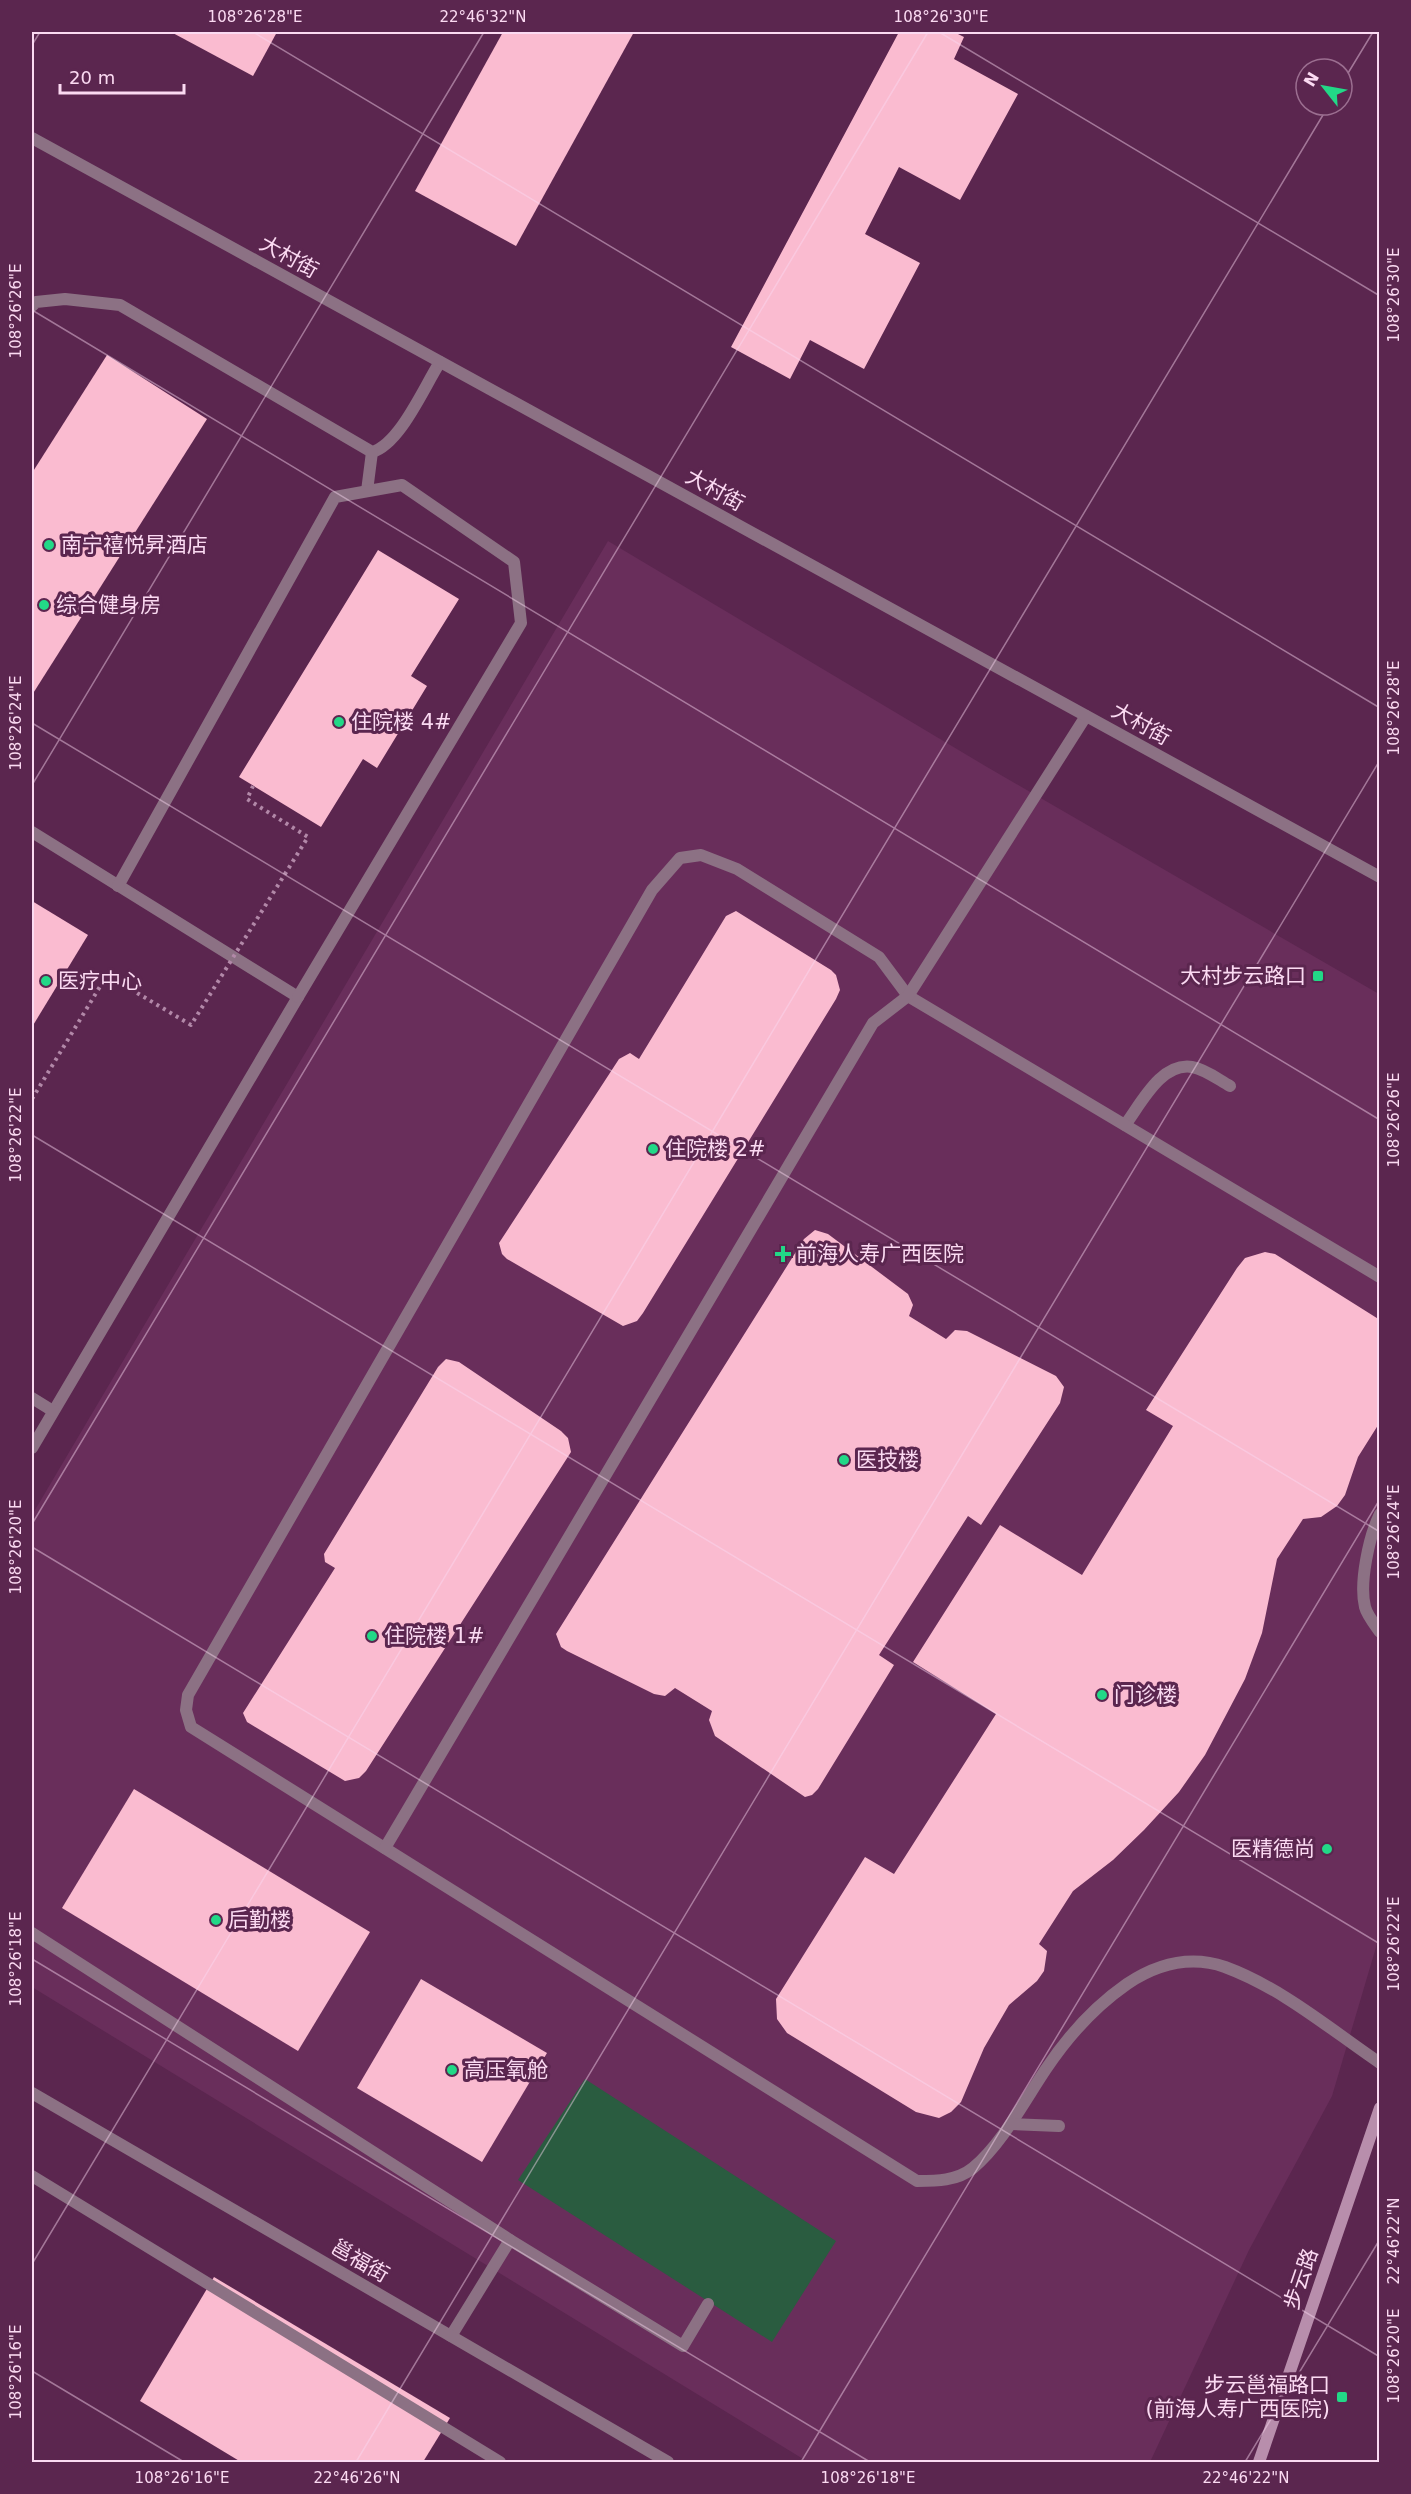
<svg xmlns="http://www.w3.org/2000/svg" width="1411" height="2494" font-family="'DejaVu Sans','Noto Sans SC',sans-serif">
<rect width="100%" height="100%" fill="#5b264f"/>
<polygon fill="#692e5b" points="608,541 987,767 1379,994 1379,1937 1332,2096 1249,2250 1150,2462 808,2462 32,1987 32,1515"/>
<polygon fill="#2a5c40" points="585,2079 836,2241 772,2342 518,2180"/>
<g fill="#fabbd0">
<polygon points="171,32 277,32 253,76"/>
<polygon points="503,32 634,32 516,246 415,191"/>
<polygon points="899,32 954,32 964,37 954,59 1018,94 960,200 899,167 865,234 920,263 864,369 810,340 790,379 731,347"/>
<polygon points="107,355 207,419 32,695 32,473"/>
<polygon points="378,550 459,599 411,676 427,686 377,768 363,759 321,827 239,777"/>
<polygon points="32,901 88,935 32,1027"/>
<polygon points="736,911 831,970 836,975 840,990 836,999 643,1313 637,1321 623,1326 507,1259 502,1254 499,1243 619,1059 630,1053 639,1059 726,916"/>
<polygon points="815,1230 828,1234 908,1294 913,1305 909,1316 946,1339 955,1330 967,1331 1056,1376 1064,1387 1060,1403 981,1525 968,1516 879,1655 894,1665 818,1789 812,1795 805,1797 715,1736 709,1720 712,1711 675,1688 665,1696 654,1694 567,1651 561,1647 556,1634 804,1239"/>
<polygon points="1265,1252 1275,1254 1380,1320 1380,1422 1358,1457 1345,1495 1337,1506 1321,1517 1303,1519 1277,1559 1262,1633 1245,1679 1205,1755 1179,1792 1144,1830 1113,1860 1073,1891 1039,1944 1047,1951 1044,1971 1037,1981 1009,2005 984,2048 961,2102 951,2112 939,2118 916,2112 787,2033 777,2019 776,1999 865,1857 894,1874 996,1714 913,1662 1000,1525 1082,1575 1173,1426 1146,1410 1237,1268 1245,1258"/>
<polygon points="446,1359 459,1362 561,1431 568,1438 571,1452 366,1771 359,1778 345,1781 247,1722 243,1713 335,1568 325,1562 324,1554 438,1367"/>
<polygon points="134,1789 370,1932 298,2051 62,1908"/>
<polygon points="421,1979 547,2053 482,2162 357,2088"/>
<polygon points="214,2277 450,2418 423,2462 241,2462 140,2401"/>
</g>
<g fill="none" stroke-linecap="round" stroke-linejoin="round">
<g stroke="#8c7184" stroke-width="12">
<path d="M32,306L36,302L65,299L120,305L372,452C400,444 424,387 440,362"/>
<polyline points="367,491 372,452"/>
<polyline points="32,832 298,997 32,1448"/>
<polyline points="118,886 335,497 402,485 514,562 521,623 298,997"/>
<path d="M1125,1125C1141,1104 1161,1062 1192,1067C1205,1069 1219,1080 1230,1086"/>
<path d="M1380,1277L908,996L879,957L737,869L701,855L680,858L652,890L188,1695L186,1710L191,1727L917,2181C936,2181 957,2181 973,2168C1002,2144 1025,2100 1046,2069C1068,2036 1094,2007 1127,1984C1157,1964 1190,1955 1225,1967C1282,1988 1330,2029 1380,2063"/>
<polyline points="32,1398 53,1411"/>
<path d="M1380,1514C1369,1536 1359,1583 1365,1607C1367,1615 1375,1625 1380,1632"/>
<polyline points="385,1848 873,1023 908,996 1086,716"/>
<polyline points="32,1933 510,2240 683,2346 708,2304"/>
<polyline points="1011,2124 1059,2126"/>
<polyline points="32,2176 500,2462"/>
<polyline points="451,2336 510,2240"/>
</g>
<g stroke="#8c7184" stroke-width="12">
<polyline points="32,138 1380,877"/>
<polyline points="32,2093 668,2462"/>
</g>
<polyline stroke="#b88eac" stroke-width="12" points="1259,2462 1380,2108"/>
<polyline stroke="#b288a8" stroke-width="4" stroke-dasharray="3 4.5" stroke-linecap="butt" points="32,1099 107,975 191,1025 308,837 247,799 253,786"/>
</g>
<path fill="none" stroke="#fbdaf2" stroke-width="1.5" stroke-opacity="0.45" d="M253,32L1380,708M939,32L1380,296M32,45L40,32M1342,83L1373,32M32,310L1380,1120M32,723L1380,1532M32,785L484,32M32,1135L1380,1944M32,1524L928,32M32,1547L1380,2357M32,1959L870,2462M32,2264L1329,105M32,2371L184,2462M356,2462L1380,760M801,2462L1380,1499M1245,2462L1380,2239"/>
<g fill="#22d887" stroke="#5b264f" stroke-width="2">
<circle cx="49" cy="545" r="6"/>
<circle cx="44" cy="605" r="6"/>
<circle cx="339" cy="722" r="6"/>
<rect x="1312" y="970" width="12" height="12" rx="3"/>
<circle cx="46" cy="981" r="6"/>
<circle cx="653" cy="1149" r="6"/>
<path d="M780 1245h6v6h6v6h-6v6h-6v-6h-6v-6h6z"/>
<circle cx="844" cy="1460" r="6"/>
<circle cx="372" cy="1636" r="6"/>
<circle cx="1102" cy="1695" r="6"/>
<circle cx="1327" cy="1849" r="6"/>
<circle cx="216" cy="1920" r="6"/>
<circle cx="452" cy="2070" r="6"/>
<rect x="1336" y="2391" width="12" height="12" rx="3"/>
</g>
<g text-anchor="middle" stroke-width="6" stroke-linejoin="round" paint-order="stroke">
<g font-size="21" fill="#fbdaf2" stroke="#5b264f">
<text transform="translate(289 257) rotate(29)" y="7">大村街</text>
<text transform="translate(715 490) rotate(29)" y="7">大村街</text>
<text transform="translate(1141 724) rotate(29)" y="7">大村街</text>
<text transform="translate(360 2261) rotate(30)" y="7">邕福街</text>
<text transform="translate(1301 2279) rotate(-71)" y="7">步云路</text>
</g>
<g font-size="21" fill="#fbdaf2" stroke="#5b264f" text-anchor="start">
<text x="61" y="552">南宁禧悦昇酒店</text>
<text x="56" y="612">综合健身房</text>
<text x="351" y="729">住院楼 4#</text>
<text x="1306" y="983" text-anchor="end">大村步云路口</text>
<text x="58" y="988">医疗中心</text>
<text x="665" y="1156">住院楼 2#</text>
<text x="796" y="1261">前海人寿广西医院</text>
<text x="856" y="1467">医技楼</text>
<text x="384" y="1643">住院楼 1#</text>
<text x="1114" y="1702">门诊楼</text>
<text x="1315" y="1856" text-anchor="end">医精德尚</text>
<text x="228" y="1927">后勤楼</text>
<text x="464" y="2077">高压氧舱</text>
<text x="1330" y="2392" text-anchor="end">步云邕福路口<tspan x="1330" dy="24">(前海人寿广西医院)</tspan></text>
</g>
</g>
<rect width="1411" height="2494" fill="none" stroke="#5b264f" stroke-width="66"/>
<g transform="translate(1324 87) rotate(301)"><circle r="28" fill="#5b264f" stroke="#9b6e90" stroke-width="1.5"/>
<path d="M0-4.5L10 22L0 15L-10 22Z" fill="#22d887"/>
<text y="-9" font-size="16" font-weight="bold" text-anchor="middle" fill="#fbdaf2">N</text>
</g>
<path d="M60 84v9h124v-9" fill="none" stroke="#fbdaf2" stroke-width="3"/>
<text x="69" y="84" font-size="18" fill="#fbdaf2" stroke="#5b264f" stroke-width="4.5" paint-order="stroke">20 m</text>
<rect x="33" y="33" width="1345" height="2428" fill="none" stroke="#fbdaf2" stroke-width="2"/>
<g font-size="15" text-anchor="middle" fill="#fbdaf2">
<text x="255" y="22">108°26'28"E</text>
<text x="483" y="22">22°46'32"N</text>
<text x="941" y="22">108°26'30"E</text>
<text transform="translate(1394 295) rotate(-90)" y="5">108°26'30"E</text>
<text transform="translate(16 311) rotate(-90)" y="5">108°26'26"E</text>
<text transform="translate(1394 708) rotate(-90)" y="5">108°26'28"E</text>
<text transform="translate(16 723) rotate(-90)" y="5">108°26'24"E</text>
<text transform="translate(1394 1120) rotate(-90)" y="5">108°26'26"E</text>
<text transform="translate(16 1135) rotate(-90)" y="5">108°26'22"E</text>
<text transform="translate(1394 1532) rotate(-90)" y="5">108°26'24"E</text>
<text transform="translate(16 1547) rotate(-90)" y="5">108°26'20"E</text>
<text transform="translate(1394 1944) rotate(-90)" y="5">108°26'22"E</text>
<text transform="translate(16 1959) rotate(-90)" y="5">108°26'18"E</text>
<text transform="translate(1394 2241) rotate(-90)" y="5">22°46'22"N</text>
<text transform="translate(1394 2356) rotate(-90)" y="5">108°26'20"E</text>
<text transform="translate(16 2372) rotate(-90)" y="5">108°26'16"E</text>
<text x="182" y="2483">108°26'16"E</text>
<text x="357" y="2483">22°46'26"N</text>
<text x="868" y="2483">108°26'18"E</text>
<text x="1246" y="2483">22°46'22"N</text>
</g>
</svg>
